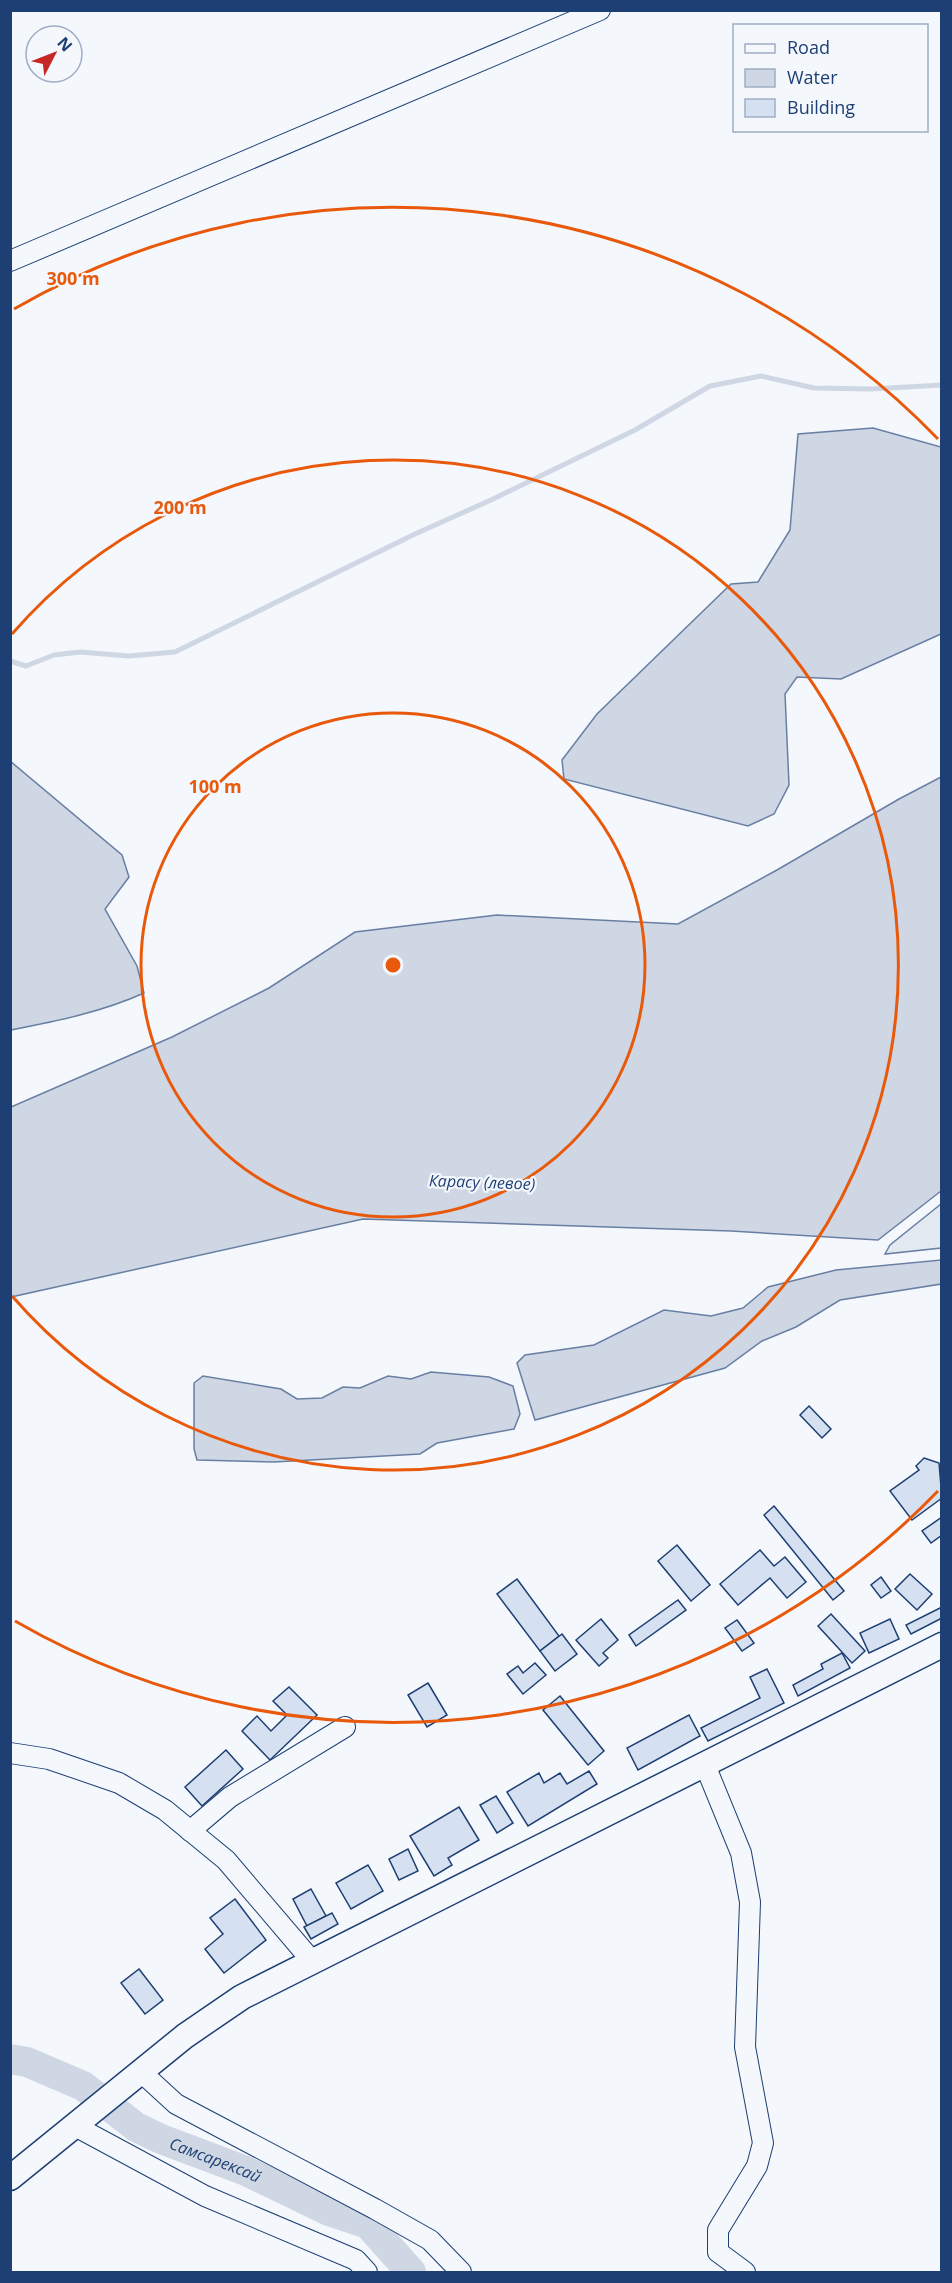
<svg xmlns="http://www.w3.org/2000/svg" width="952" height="2283" font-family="'Open Sans',sans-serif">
<rect width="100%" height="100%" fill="#f4f7fb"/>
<polygon fill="#e3e9f0" stroke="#687fa3" stroke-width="1.5" points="941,1204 941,1248 885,1254 890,1245"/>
<g fill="#cfd7e4" stroke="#687fa3" stroke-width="1.5">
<polygon points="873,428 941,447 941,634 841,679 797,677 785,694 789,785 774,814 748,826 564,779 562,760 597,714 731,584 758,582 790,530 798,434"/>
<path d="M10,761L122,855L129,877L105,909L137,966L144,993C102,1012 57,1021 11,1030Z"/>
<polygon points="941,777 941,1191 878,1240 731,1231 363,1219 11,1297 11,1107 172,1037 269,988 355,932 497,915 678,924 777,870 899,799"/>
<polygon points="941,1260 941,1284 840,1300 796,1327 762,1341 725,1368 535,1420 517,1363 525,1355 594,1345 664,1310 711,1316 743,1308 768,1287 836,1270"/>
<polygon points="431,1372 489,1377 513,1386 520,1414 514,1429 437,1443 420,1454 274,1462 197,1460 194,1449 194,1383 203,1376 281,1389 297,1399 322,1398 343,1387 360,1388 388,1376 411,1379"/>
</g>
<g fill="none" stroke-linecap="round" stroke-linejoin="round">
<polyline stroke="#cfd7e4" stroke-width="5" points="10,661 26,666 54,655 80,652 129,656 175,652 415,534 491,500 635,430 710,386 761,376 814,388 871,389 942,385"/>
<path stroke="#cfd7e4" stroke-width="30" id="s1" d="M10,2059L27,2062L83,2086L136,2127L161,2139L246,2171L329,2211L368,2224L411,2272"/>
</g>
<g fill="#d5e0f0" stroke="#1d3f73" stroke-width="1.5">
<polygon points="809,1406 831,1429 822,1438 800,1415"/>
<polygon points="924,1458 939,1463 942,1498 912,1520 890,1491 919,1470 916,1466"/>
<polygon points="774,1506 844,1591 833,1600 764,1515"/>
<polygon points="942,1517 942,1535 931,1543 922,1531"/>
<polygon points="677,1545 710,1585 691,1601 658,1561"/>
<polygon points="760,1550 774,1566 785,1557 806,1582 787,1598 770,1578 738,1605 720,1584"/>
<polygon points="910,1574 932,1594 917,1610 895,1589"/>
<polygon points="881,1577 891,1591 881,1598 871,1585"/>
<polygon points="517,1579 559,1636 540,1651 497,1594"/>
<polygon points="678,1600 686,1610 636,1646 629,1635"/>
<polygon points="942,1607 942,1618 911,1634 906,1625"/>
<polygon points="831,1614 865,1651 852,1663 818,1626"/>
<polygon points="601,1619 618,1640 603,1653 608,1658 599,1666 576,1640"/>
<polygon points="890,1619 899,1639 869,1653 860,1633"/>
<polygon points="737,1620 754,1643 742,1651 725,1628"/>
<polygon points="562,1634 577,1654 555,1671 540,1651"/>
<polygon points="842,1653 850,1668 798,1696 793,1685 823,1669 821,1664"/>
<polygon points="535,1663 546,1675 523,1694 507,1674 518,1666 523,1673"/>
<polygon points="767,1669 784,1703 708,1741 701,1728 760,1698 750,1677"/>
<polygon points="428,1683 447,1715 427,1727 408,1695"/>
<polygon points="289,1687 317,1715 270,1760 242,1731 257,1716 271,1731 287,1715 273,1701"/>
<polygon points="560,1696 604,1751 588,1765 543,1710"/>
<polygon points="689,1715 700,1736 638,1770 627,1748"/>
<polygon points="226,1750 243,1769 202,1806 185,1787"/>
<polygon points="589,1771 597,1784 528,1826 507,1792 539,1773 544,1783 560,1773 567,1784"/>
<polygon points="496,1796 513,1823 497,1833 480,1805"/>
<polygon points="459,1807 479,1840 448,1858 452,1865 434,1876 410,1836"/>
<polygon points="408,1849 418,1871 399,1880 389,1859"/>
<polygon points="368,1865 383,1891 351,1909 336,1883"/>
<polygon points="311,1889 326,1916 307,1926 293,1899"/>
<polygon points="235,1899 266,1940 224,1973 205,1949 223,1934 210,1918"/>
<polygon points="332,1913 338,1924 311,1939 304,1927"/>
<polygon points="139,1969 163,2000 145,2014 121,1983"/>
</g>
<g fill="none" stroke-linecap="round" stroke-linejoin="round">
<defs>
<g id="minor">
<polyline points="10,261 600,10"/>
<polyline points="10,1753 49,1759 119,1783 165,1810 226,1860 312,1961"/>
<polyline points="705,1765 741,1853 750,1902 745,2047 763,2143 757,2166 718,2230 718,2252 745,2272"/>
<polyline points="190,1831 230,1797 345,1727"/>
<polyline points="140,2071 176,2104 375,2209 430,2240 461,2272"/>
<polyline points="75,2126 205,2196 356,2260 367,2272"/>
</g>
<polyline id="major" points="10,2178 185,2036 242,1997 942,1645"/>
</defs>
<use href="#minor" stroke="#1d3f73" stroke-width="22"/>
<use href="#major" stroke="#1d3f73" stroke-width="27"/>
<use href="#minor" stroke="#f4f7fb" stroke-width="20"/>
<use href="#major" stroke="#f4f7fb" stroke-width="24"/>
</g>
<g fill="none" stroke="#e8590c" stroke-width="3">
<circle cx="393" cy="965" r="252"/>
<path d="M12 634A505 505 0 1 1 12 1296"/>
<path d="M938 1491A757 757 0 0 1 15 1621M14 309A757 757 0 0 1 938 439"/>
</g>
<g text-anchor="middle" stroke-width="4.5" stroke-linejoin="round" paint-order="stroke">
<g font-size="16" font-style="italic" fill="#1d3f73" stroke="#f4f7fb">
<text transform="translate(482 1182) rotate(2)" y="6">Карасу (левое)</text>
<text dy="6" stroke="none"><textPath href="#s1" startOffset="231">Самсарексай</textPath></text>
</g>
</g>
<circle cx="393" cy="965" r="9" fill="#e8590c" stroke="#f4f7fb" stroke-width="3"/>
<g font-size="18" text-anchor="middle" font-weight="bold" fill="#e8590c" stroke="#f4f7fb" stroke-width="4.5" stroke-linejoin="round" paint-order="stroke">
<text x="73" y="285">300 m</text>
<text x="180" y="514">200 m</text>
<text x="215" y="793">100 m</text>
</g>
<rect width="952" height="2283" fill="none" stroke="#1d3f73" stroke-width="24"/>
<rect x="733" y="24" width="195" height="108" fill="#f4f7fb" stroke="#9eadc5" stroke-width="1.5"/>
<rect x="745" y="44" width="30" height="9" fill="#f4f7fb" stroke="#9eadc5" stroke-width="1.5"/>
<text x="787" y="54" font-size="18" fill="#1d3f73">Road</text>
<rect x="745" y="69" width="30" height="18" fill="#cfd7e4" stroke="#9eadc5" stroke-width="1.5"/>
<text x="787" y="84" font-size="18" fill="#1d3f73">Water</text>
<rect x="745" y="99" width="30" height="18" fill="#d5e0f0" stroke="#9eadc5" stroke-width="1.5"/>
<text x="787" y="114" font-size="18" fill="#1d3f73">Building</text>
<g transform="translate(54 54) rotate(48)"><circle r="28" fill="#f4f7fb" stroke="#9eadc5" stroke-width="1.5"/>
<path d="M0-4.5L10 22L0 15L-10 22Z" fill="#c62828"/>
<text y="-9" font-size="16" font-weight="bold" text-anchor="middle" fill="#1d3f73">N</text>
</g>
</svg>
